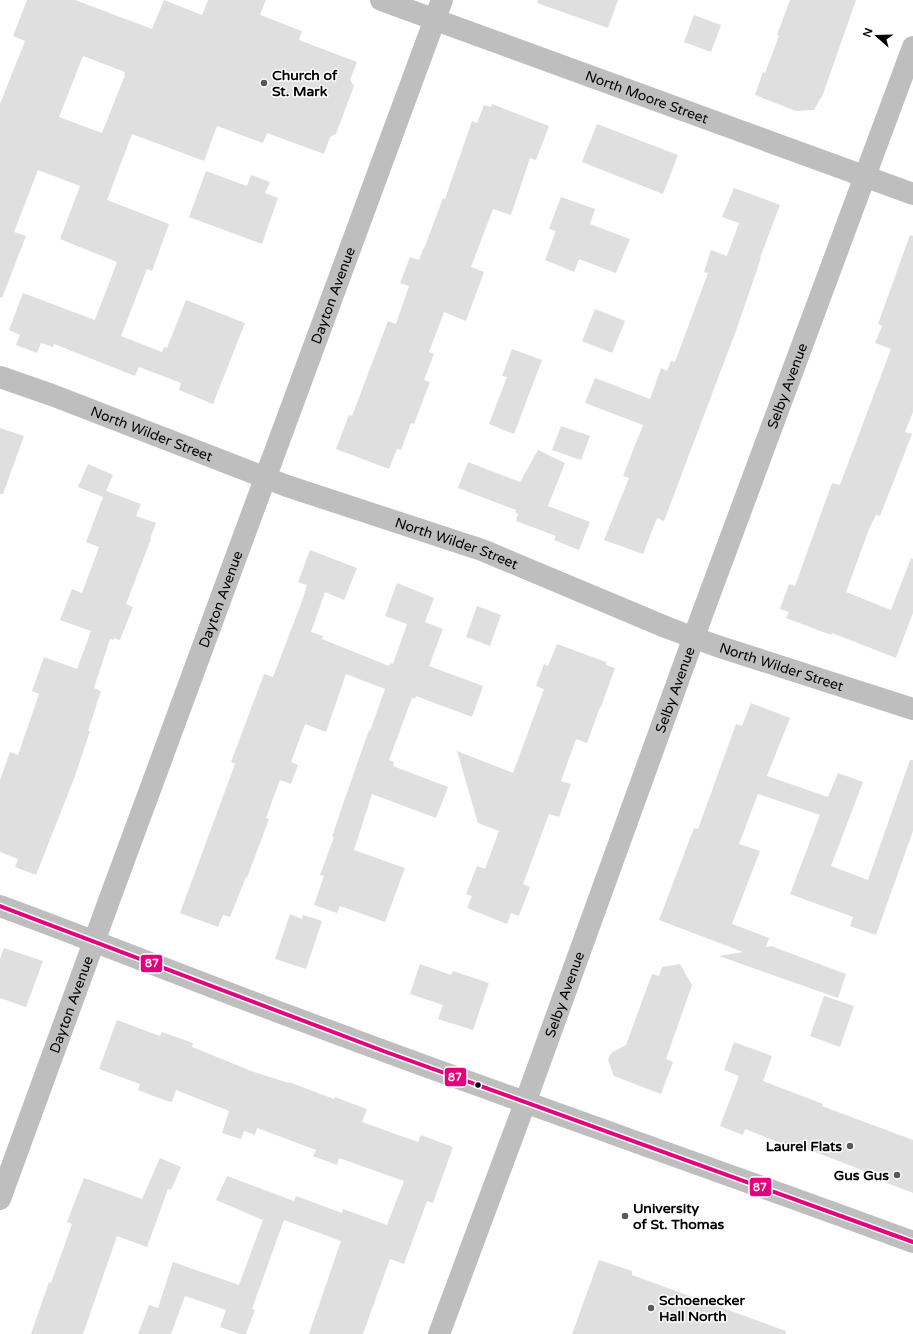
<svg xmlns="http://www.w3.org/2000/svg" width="913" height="1334" font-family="'Varela Round',sans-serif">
<rect width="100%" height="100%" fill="#fff"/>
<g fill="#dfdfdf" fill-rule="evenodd">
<path d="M27,0H75L152,29L164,0L202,15L208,0H266L260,15L302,31L299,40L357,62L350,80L354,86L336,134L330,137L324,154L267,133L263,143L217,126L204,161L132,134L107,200L169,224L152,271L147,269L121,336L162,352L164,347L167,348L186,300L245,323L213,404L179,390L181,383L139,367L135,376L54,344L53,347L41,343L37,353L16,345L20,335L9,330L23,293L95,320L117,262L60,239L80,186L38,170L14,232L26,236L2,298L0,297V104L25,41L13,36ZM83,56L125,72L124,75H125L102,133L59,117Z"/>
<polygon points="538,0 618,0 608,28 537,3"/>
<polygon points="790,0 856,0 822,97 820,99 814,110 796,111 755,95 763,72 765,73 779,36 777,35"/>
<polygon points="694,15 721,25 711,52 684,42"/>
<polygon points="492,104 549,126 536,160 530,158 511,215 493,209 471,267 484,272 466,321 444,312 429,352 434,354 424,380 430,382 414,424 411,423 401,450 397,449 389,469 336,449 349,415 352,416 388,321 396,324 409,286 400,283 410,257 419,260 423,249 424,249 443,198 445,199 472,121 477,123 484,105 491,107"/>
<polygon points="597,124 678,155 663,194 582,162"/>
<polygon points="206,171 247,186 251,175 270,182 265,193 278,198 262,244 189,217"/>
<polygon points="734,188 780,205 760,258 761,258 737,328 664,521 657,518 643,554 604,540 629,478 623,476 643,425 585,403 595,378 650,399 661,368 667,371 671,361 675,362 708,273 704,272 711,250 727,256 739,223 722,217"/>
<polygon points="561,197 595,209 590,224 630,239 616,273 579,259 574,272 545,260 556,231 549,229"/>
<polygon points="910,235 913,236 913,412 905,432 912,434 880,516 876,515 869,529 846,592 891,610 911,558 913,559 913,613 896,658 832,633 831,635 786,618 789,612 780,609 789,584 795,586 832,483 840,485 891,349 875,343 882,326 878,324"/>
<polygon points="595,309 625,321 612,353 582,341"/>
<polygon points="512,349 542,360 514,434 489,424 507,377 502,376"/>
<polygon points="561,426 590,436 581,460 552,450"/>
<polygon points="0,428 24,436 3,494 0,494"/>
<polygon points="538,450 565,463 548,506 590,522 579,550 554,540 556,536 516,521 518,514 515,512 516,510 458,488 468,462 520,482"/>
<polygon points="88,464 113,475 106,491 141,504 136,516 156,523 150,539 151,539 126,604 133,607 120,640 114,638 114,640 110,639 94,688 101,691 88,731 90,731 75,776 36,875 15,867 18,859 0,852 0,780 10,752 18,755 39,694 32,691 44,657 77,669 91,631 60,620 72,589 82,593 99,547 86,542 103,497 78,487"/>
<polygon points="310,550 357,568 344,600 325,592 311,632 323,636 322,639 389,666 391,663 393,664 407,624 385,616 397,583 434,598 425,622 443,629 429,666 483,686 472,717 416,696 415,699 412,698 389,760 394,762 393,766 448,787 436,818 372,794 354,850 405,868 385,922 340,906 337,913 314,905 324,876 320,875 334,837 332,837 342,807 369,730 370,731 385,689 346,674 326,732 305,724 291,762 298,765 291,784 280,780 266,818 269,819 247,878 246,877 230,917 223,915 218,927 180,913 235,764 231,762 264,674 273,677 301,604 307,585 298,582"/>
<polygon points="477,606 501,615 490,646 466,637"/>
<polygon points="557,644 606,662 606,665 615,668 601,707 600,707 587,743 576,739 561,781 571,784 559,817 549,814 523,884 530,887 519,916 511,913 507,924 467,908 472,896 466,894 477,866 485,869 499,831 478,823 457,751 513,773 544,689 536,686 544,664 548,666"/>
<polygon points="751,703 790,718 767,776 828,797 838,773 863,782 831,866 868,880 910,760 913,760 913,831 876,935 850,926 853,917 790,894 820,815 758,794 739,844 760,851 732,924 769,938 766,947 771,946 846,974 838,998 719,956 743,952 659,920 694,828 698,829 736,724 742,726"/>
<polygon points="290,914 302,919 303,915 322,921 306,969 275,959"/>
<polygon points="4,948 43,961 26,1007 0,998 0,959"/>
<polygon points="420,964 451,975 453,971 489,983 473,1030 438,1019 443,1005 410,994"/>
<polygon points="680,964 692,985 666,1059 673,1062 661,1094 614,1076 608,1060 611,1053 626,1045 652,974 659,976 662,967"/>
<polygon points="824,996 854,1006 840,1047 810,1036"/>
<polygon points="117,1020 160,1036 162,1032 193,1043 192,1047 254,1072 289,1083 289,1082 334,1099 335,1097 367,1109 362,1122 418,1142 421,1135 453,1147 433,1203 427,1201 404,1264 390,1259 363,1334 309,1334 341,1241 284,1220 252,1309 255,1310 246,1334 240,1334 220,1327 226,1310 185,1296 171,1334 138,1334 149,1305 158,1308 173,1262 239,1285 263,1220 216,1200 227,1176 294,1201 296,1196 342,1213 343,1209 387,1225 404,1181 339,1158 337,1165 313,1156 316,1150 257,1128 255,1135 244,1131 241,1139 222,1133 229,1111 176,1090 172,1102 164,1100 138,1090 140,1084 99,1069"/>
<polygon points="734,1042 772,1056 763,1081 823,1104 822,1106 913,1140 913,1193 882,1181 883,1178 807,1149 806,1153 745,1129 743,1135 720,1126 739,1076 724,1070"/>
<polygon points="160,1158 181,1167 171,1190 168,1189 147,1247 117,1236 83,1334 31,1334 49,1282 51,1283 72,1224 67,1222 84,1178 142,1199"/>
<polygon points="599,1260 632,1271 632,1275 786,1331 785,1334 572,1334"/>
</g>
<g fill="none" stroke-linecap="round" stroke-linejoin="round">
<g stroke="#bebebe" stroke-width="22">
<path id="s1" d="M381,0L913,194"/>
<path id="s2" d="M0,377L52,395L287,486L482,550L668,628L717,646L913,709"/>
<path id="s3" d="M0,1199L110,898L442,0"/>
<path id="s4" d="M439,1334L525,1103L703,612L913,47"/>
</g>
<path stroke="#bebebe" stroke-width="22" d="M0,906C104,944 207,986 311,1024C511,1099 713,1168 913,1242"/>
<defs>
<polyline id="bus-1" points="0,906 386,1052 913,1242"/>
</defs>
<use href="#bus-1" stroke="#fff" stroke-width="7"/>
<use href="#bus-1" stroke="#e5007d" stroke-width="4"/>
</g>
<g fill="#595959" stroke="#fff" stroke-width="1.5">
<circle cx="264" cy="83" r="4"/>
<circle cx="850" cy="1146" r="4"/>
<circle cx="897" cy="1175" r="4"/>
<circle cx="625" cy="1216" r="4"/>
<circle cx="651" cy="1308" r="4"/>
</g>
<circle fill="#000" stroke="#fff" stroke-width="1.5" cx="478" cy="1085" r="3.5"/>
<g text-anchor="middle" stroke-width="3" stroke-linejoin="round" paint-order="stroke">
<g font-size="14" font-weight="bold" fill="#000" stroke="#fff" text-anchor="start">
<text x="272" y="80">Church of<tspan x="272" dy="16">St. Mark</tspan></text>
<text x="842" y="1151" text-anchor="end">Laurel Flats</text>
<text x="889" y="1180" text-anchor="end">Gus Gus</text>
<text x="633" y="1213">University<tspan x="633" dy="16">of St. Thomas</tspan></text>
<text x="659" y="1305">Schoenecker<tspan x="659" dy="16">Hall North</tspan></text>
</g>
<g font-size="14" fill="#000" stroke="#fff">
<text dy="5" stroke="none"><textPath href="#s1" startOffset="283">North Moore Street</textPath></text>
<text dy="5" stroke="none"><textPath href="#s3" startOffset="963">Dayton Avenue</textPath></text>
<text dy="5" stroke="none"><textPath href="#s4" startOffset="1010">Selby Avenue</textPath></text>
<text dy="5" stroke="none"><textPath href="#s2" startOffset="162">North Wilder Street</textPath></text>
<text dy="5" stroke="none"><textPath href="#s2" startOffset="486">North Wilder Street</textPath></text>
<text dy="5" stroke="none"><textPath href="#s3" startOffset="639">Dayton Avenue</textPath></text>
<text dy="5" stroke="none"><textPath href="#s2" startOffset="834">North Wilder Street</textPath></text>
<text dy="5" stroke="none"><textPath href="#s4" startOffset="686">Selby Avenue</textPath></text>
<text dy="5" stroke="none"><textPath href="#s4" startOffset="362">Selby Avenue</textPath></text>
<text dy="5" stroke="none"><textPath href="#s3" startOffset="207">Dayton Avenue</textPath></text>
</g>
</g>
<g stroke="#fff" stroke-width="1.5">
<rect x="140" y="954" width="23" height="19" rx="4" fill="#e5007d"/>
<rect x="444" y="1067" width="23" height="20" rx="4" fill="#e5007d"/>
<rect x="749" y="1177" width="23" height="20" rx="4" fill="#e5007d"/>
</g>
<g font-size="11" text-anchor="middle" font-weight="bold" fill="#fff">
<text x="152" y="967">87</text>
<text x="455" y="1081">87</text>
<text x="760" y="1191">87</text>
</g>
<g transform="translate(877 36) rotate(290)" stroke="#ffffff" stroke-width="3" paint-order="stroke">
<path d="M0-3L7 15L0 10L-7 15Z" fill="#000000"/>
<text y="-6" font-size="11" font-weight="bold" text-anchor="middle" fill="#000000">N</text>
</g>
</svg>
